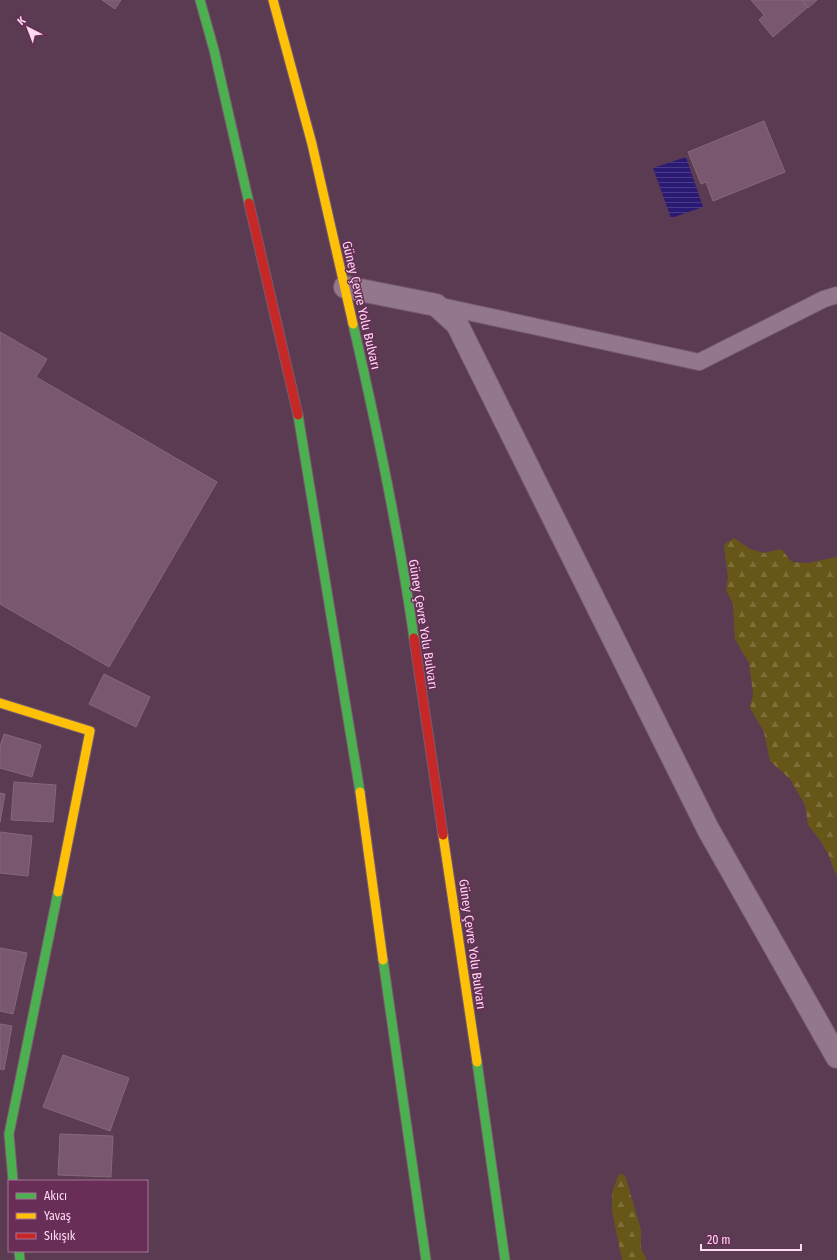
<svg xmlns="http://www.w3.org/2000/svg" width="837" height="1260" font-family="'Fira Sans Condensed',sans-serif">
<defs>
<pattern id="forest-firs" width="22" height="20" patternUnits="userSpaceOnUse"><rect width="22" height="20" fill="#665718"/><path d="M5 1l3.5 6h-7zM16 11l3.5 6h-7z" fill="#7d6f3a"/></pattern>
<pattern id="water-rules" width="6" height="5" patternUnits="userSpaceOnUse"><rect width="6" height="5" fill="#2a1a74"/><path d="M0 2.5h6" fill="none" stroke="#4a3b88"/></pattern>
</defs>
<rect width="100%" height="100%" fill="#5b3b52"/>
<g fill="url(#forest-firs)">
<polygon points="734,538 750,549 764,553 781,549 792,562 808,563 837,557 837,877 829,856 820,840 808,825 805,805 790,779 770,761 764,732 750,708 753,694 749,663 735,639 733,604 726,590 728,577 724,545"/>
<polygon points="619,1174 625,1175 641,1230 641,1249 647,1260 622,1260 612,1211 612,1193"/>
</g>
<polygon fill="url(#water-rules)" points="686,157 703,207 671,218 653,168"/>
<g fill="#78576f" stroke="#84697c">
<polygon points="102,0 121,0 115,9"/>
<polygon points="751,0 802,0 808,7 773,37 759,20 764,15"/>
<polygon points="802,0 817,0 808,8"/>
<polygon points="764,121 785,172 713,201 706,182 701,184 688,152"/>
<polygon points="0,332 47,359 36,377 217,482 109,667 0,604"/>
<polygon points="104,674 150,697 136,727 89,704"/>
<polygon points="4,734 41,745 32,777 0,768 0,746"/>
<polygon points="14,782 56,785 53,822 11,820"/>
<polygon points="0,793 5,794 0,822"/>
<polygon points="0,832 32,836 28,876 0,873"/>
<polygon points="0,948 27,953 13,1014 0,1011"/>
<polygon points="0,1024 12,1026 4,1070 0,1069"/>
<polygon points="63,1055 129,1078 110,1131 43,1107"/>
<polygon points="60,1134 113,1136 111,1177 58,1175"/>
</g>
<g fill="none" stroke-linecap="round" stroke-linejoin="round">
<defs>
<polyline id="lane" points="436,305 699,362 824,299 837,295"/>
<polyline id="street" points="345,287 436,305 457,324 708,829 837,1057"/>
<g id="fast">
<polyline points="200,0 214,50 249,203"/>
<path d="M353,324C377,428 399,533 414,638"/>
<polyline points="298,415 360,792"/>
<polyline points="383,960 426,1260"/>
<polyline points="477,1062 505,1260"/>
<polyline points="13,1181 9,1134 58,892"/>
<polyline points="19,1251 20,1260"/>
</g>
<g id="slow">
<polyline points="273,0 312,144 353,324"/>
<polyline points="0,703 90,731 58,892"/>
<polyline points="360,792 383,960"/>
<polyline points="443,835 477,1062"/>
</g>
<g id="jam">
<polyline points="249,203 298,415"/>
<polyline points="414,638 443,835"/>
</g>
</defs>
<use href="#lane" stroke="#775b6f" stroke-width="18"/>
<use href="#street" stroke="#775b6f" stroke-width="24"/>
<use href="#fast" stroke="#775b6f" stroke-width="11"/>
<use href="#slow" stroke="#775b6f" stroke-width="11"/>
<use href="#jam" stroke="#775b6f" stroke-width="11"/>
<use href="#lane" stroke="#92788a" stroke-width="16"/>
<use href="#street" stroke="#92788a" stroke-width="22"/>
<use href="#fast" stroke="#4caf50" stroke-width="9"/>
<use href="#slow" stroke="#ffc107" stroke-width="9"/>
<use href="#jam" stroke="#c62828" stroke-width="9"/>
</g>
<g text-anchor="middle" stroke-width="3" stroke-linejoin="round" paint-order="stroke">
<g font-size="13" fill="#fedaf1" stroke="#682e58">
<text transform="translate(362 305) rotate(77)" y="5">Güney Çevre Yolu Bulvarı</text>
<text transform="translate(424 624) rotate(81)" y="5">Güney Çevre Yolu Bulvarı</text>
<text transform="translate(473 944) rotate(82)" y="5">Güney Çevre Yolu Bulvarı</text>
</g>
</g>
<rect x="8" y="1180" width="140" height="72" fill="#682e58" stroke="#a47395"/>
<rect x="16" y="1193" width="20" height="6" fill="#4caf50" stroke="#a47395"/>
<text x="44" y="1200" font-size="12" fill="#fedaf1">Akıcı</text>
<rect x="16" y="1213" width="20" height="6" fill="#ffc107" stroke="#a47395"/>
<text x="44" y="1220" font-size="12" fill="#fedaf1">Yavaş</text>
<rect x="16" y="1233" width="20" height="6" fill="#c62828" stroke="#a47395"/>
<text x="44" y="1240" font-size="12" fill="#fedaf1">Sıkışık</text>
<g transform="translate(28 28) rotate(318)" stroke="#682e58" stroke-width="3" paint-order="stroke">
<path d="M0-3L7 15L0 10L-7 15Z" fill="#fedaf1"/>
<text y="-6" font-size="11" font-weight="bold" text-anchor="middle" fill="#fedaf1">K</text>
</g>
<path d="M701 1244v6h100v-6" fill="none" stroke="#fedaf1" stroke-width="2"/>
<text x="707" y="1244" font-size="12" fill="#fedaf1" stroke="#682e58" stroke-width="3" paint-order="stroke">20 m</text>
</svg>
